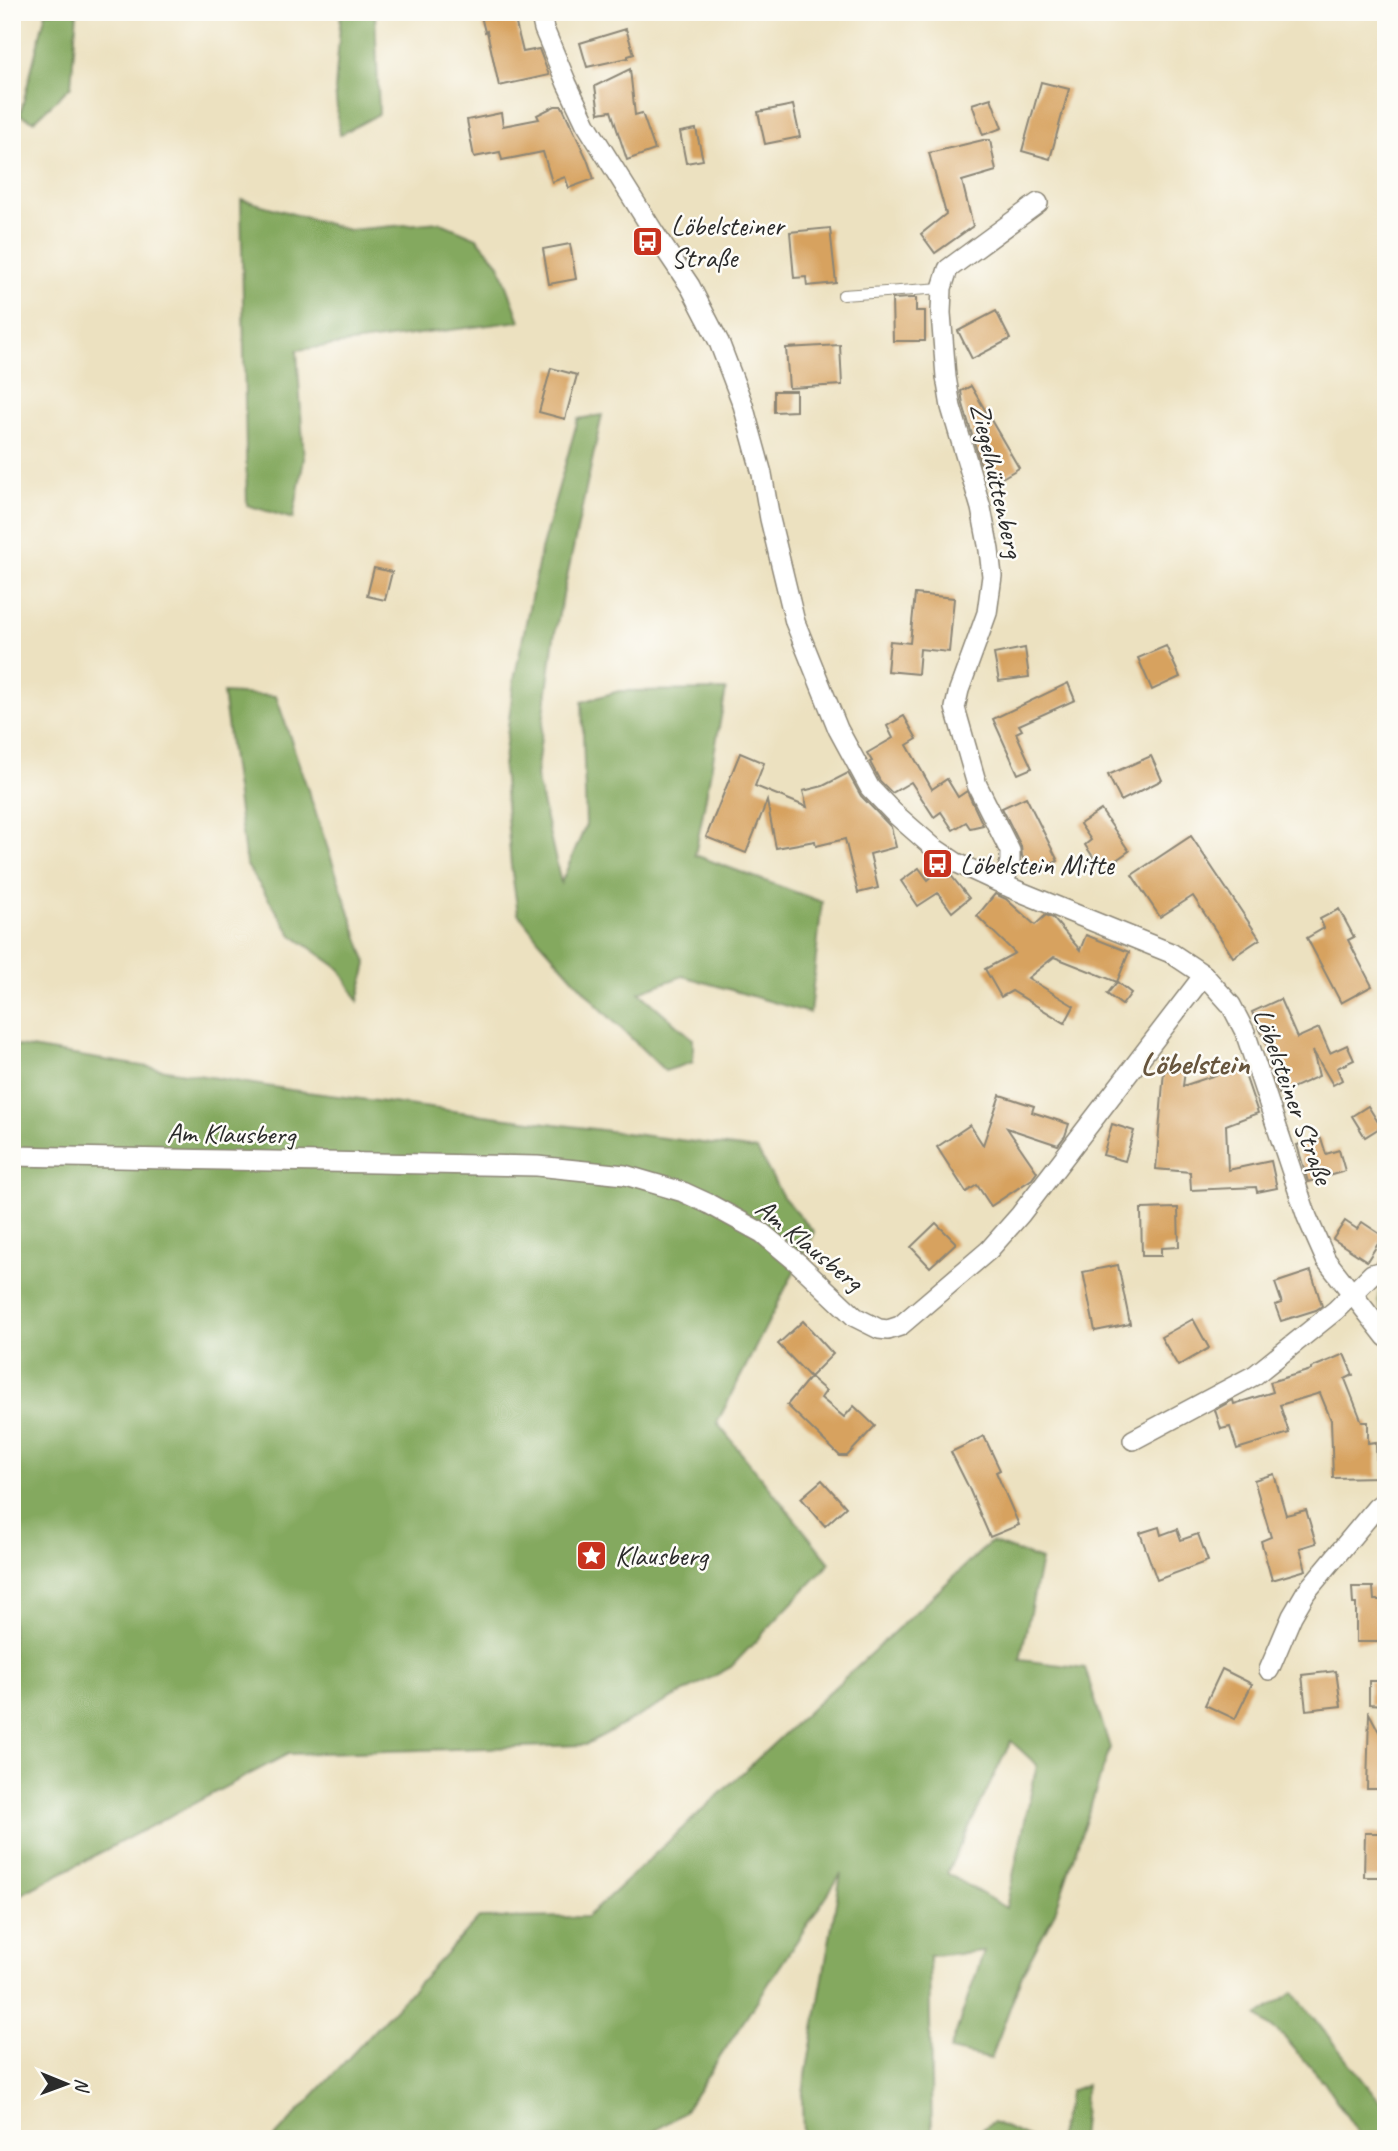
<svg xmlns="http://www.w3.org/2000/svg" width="1398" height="2151" font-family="Caveat,sans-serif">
<rect width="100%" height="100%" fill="#fdfcf7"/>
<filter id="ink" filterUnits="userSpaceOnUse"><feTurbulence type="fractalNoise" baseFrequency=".0143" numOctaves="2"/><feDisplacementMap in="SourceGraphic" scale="14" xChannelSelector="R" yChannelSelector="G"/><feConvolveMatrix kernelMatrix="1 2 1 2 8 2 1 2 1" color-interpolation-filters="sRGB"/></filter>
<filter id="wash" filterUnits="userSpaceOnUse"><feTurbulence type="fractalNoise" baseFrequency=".00686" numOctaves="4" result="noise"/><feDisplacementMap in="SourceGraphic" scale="28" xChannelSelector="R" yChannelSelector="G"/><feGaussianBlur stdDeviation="1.57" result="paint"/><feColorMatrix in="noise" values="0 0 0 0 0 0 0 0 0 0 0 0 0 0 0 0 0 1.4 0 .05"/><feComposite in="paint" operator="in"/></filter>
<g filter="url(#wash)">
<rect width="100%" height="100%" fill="#ece1c0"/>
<path fill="#a5c36a" stroke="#68774a" stroke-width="2" d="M1386,1281V1317C1376,1306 1375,1292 1386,1281Z"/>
<g fill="#84a95e" stroke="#586a44" stroke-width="2" fill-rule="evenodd">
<polygon points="46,12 77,12 71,86 34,121 20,115"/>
<polygon points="341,12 375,12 379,114 340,135 335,90"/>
<polygon points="241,199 349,230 439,222 477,238 499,264 520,321 297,350 304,459 293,519 247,505"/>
<polygon points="602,415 554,637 536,776 561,883 586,825 582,702 619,691 726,690 695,855 822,902 810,1013 683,976 639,992 693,1039 693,1062 665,1071 598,1006 539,940 518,913 511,866 503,768 514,680 541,550 578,419"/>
<polygon points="223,693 276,696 367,964 358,1001 340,969 292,935 246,864"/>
<polygon points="12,1045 291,1090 757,1150 783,1197 814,1232 717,1423 830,1563 731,1667 585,1745 288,1754 12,1899"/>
<path d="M991,1542L1041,1560L1020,1660L1085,1668L1110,1748L1055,1912L1023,1972L991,2059L950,2050L984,1951L929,1956L932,2139H803L802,2098L841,1874L683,2113L642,2139H273L479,1918L587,1917ZM1011,1741L1037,1765L1006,1908L947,1873Z"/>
<polygon points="1293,1992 1386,2109 1386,2139 1362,2139 1324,2082 1284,2037 1257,2016"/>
<polygon points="1086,2085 1081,2139 1057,2139 1070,2091"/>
<polygon points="993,2122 1032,2139 996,2139 982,2129"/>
</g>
<g id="blocks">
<g fill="#d7a25e">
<polygon points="480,12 513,12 523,52 539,49 549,75 499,86 487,31 485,32"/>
<polygon points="626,29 634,54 628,56 628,58 587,67 580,43"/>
<polygon points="630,69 635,115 642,113 655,150 627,160 611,111 599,113 595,86"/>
<polygon points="1041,82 1069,89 1050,159 1022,151"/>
<polygon points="991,98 1002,128 983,135 972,104"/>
<polygon points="793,105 800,137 765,144 758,112"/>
<polygon points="555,106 562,106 587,159 594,179 569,188 565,177 552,182 543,152 502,160 500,152 474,157 467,120 501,113 503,126 539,119 537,115"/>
<polygon points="696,129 703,160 686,163 680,132"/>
<polygon points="983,140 990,140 996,171 962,181 973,226 935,253 921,234 946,214 929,153"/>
<polygon points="830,228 836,283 807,286 806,277 794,278 790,232"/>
<polygon points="570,244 576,279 549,284 543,249"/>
<polygon points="911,298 916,298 916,311 925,311 925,341 893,341 892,299"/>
<polygon points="996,311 1010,339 972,359 958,331"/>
<polygon points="840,345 842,385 789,388 786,348"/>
<polygon points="551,368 577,375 565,419 539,412"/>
<polygon points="971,386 1019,468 997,481 988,466 984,468 980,462 963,404 961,391"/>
<polygon points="774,391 796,391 796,411 774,412"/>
<polygon points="374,568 392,572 385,600 367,596"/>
<polygon points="915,594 954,598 949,652 920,649 918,674 887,671 890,641 910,643"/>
<polygon points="1166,646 1180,677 1152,690 1138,658"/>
<polygon points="1025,648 1029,677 999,681 994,654"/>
<polygon points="1068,683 1075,700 1019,725 1022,730 1016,733 1032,768 1018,774 993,719"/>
<polygon points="904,716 917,739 907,745 932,789 947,779 958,797 967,791 983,825 970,828 966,822 953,830 941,812 934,817 911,782 892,793 880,781 870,762 872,761 867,753 893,738 887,726"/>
<polygon points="740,753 764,763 755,786 807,807 803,791 823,786 848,773 861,796 891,827 896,847 870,854 878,888 858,893 845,839 816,846 815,841 776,848 767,801 746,853 706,837"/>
<polygon points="1151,756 1162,780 1121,801 1108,775"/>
<polygon points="1026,797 1058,861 1031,874 1022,856 1021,846 1002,808"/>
<polygon points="1101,810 1129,851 1102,870 1085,845 1091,840 1080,824"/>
<polygon points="1191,836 1260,939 1233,957 1193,896 1160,917 1132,875"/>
<polygon points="919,868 928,880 942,868 949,873 969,898 952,912 938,893 918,906 901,881"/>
<polygon points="995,894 1006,899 1035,925 1046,915 1053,918 1080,950 1086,935 1129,952 1117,982 1054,957 1028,978 1074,1006 1065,1023 1012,991 1001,997 985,969 1015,953 977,916"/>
<polygon points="1339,909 1354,937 1348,940 1372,986 1341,1003 1307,938 1324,928 1320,919"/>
<polygon points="1117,982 1131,993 1122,1005 1107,994"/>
<polygon points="1280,999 1297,1038 1319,1028 1330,1053 1347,1045 1354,1060 1337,1068 1342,1080 1333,1085 1313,1051 1319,1076 1279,1094 1271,1070 1277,1067 1252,1012"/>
<polygon points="1242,1066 1258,1113 1226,1125 1228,1170 1271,1161 1277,1188 1257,1192 1256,1187 1191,1190 1190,1172 1156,1169 1164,1070 1185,1071 1183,1086"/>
<polygon points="1000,1095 1034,1106 1032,1112 1069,1124 1065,1136 1058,1145 1007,1128 1037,1172 1032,1179 991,1206 977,1185 966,1192 937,1147 970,1125 983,1145"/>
<polygon points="1368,1106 1381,1127 1365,1137 1352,1116"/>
<polygon points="1112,1124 1134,1131 1125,1161 1103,1155"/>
<polygon points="1321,1138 1326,1154 1339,1150 1345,1171 1308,1182 1297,1145"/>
<polygon points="1178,1208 1179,1247 1161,1248 1161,1256 1142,1256 1141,1209"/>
<polygon points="1345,1221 1357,1229 1362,1222 1383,1236 1367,1261 1333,1239"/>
<polygon points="936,1223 956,1243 930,1267 911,1247"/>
<polygon points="1118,1265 1130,1324 1095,1331 1083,1272"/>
<polygon points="1311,1271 1322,1306 1316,1310 1281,1321 1275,1305 1282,1303 1275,1283"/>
<polygon points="1193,1319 1209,1348 1178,1366 1161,1337"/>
<polygon points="803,1321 833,1354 810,1377 778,1344"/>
<polygon points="1344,1354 1353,1375 1345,1379 1362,1422 1368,1422 1368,1443 1376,1442 1377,1477 1333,1478 1331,1420 1320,1393 1280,1405 1289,1433 1237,1449 1230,1427 1221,1429 1215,1410 1233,1400 1234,1404 1273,1392 1270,1382 1311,1370 1311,1368"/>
<polygon points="810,1377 826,1391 821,1398 844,1417 854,1406 875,1426 847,1456 840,1456 787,1405"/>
<polygon points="984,1436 1000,1470 996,1472 1019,1525 990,1537 968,1486 951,1452"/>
<polygon points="1274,1474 1286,1515 1306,1510 1316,1543 1300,1548 1306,1570 1272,1580 1261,1541 1271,1537 1254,1480"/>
<polygon points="822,1480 846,1507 825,1526 801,1498"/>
<polygon points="1159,1527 1161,1535 1177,1529 1181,1540 1198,1534 1208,1561 1157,1580 1140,1533"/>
<polygon points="1352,1587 1373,1587 1374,1600 1383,1600 1384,1642 1356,1642 1356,1604 1353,1604"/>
<polygon points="1222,1669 1252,1684 1235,1719 1205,1705"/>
<polygon points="1336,1671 1341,1706 1306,1710 1302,1675"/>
<polygon points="1369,1681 1386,1681 1385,1705 1369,1704"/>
<polygon points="1369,1713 1386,1745 1386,1789 1367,1789"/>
<polygon points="1365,1833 1386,1833 1386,1877 1364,1877"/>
</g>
</g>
</g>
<g filter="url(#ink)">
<use href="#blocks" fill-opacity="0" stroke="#8c8676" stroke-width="2"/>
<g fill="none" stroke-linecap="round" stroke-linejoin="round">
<defs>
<polyline id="service" points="843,295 942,288"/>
<g id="minor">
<polyline points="540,12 544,29 567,84 586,124 655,234 690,286 719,342 743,405 762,474 770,519 795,622 838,729 870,788 894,813 934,848 955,862 1011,888 1171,953 1204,975 1231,1005 1245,1032 1307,1217 1326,1260 1386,1337"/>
<polyline points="1004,885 1010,861 1010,851 977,785 955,708 959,690 987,613 992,576 989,550 981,508 951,407 946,377 941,313 942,288 948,269 1038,203"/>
<polyline points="12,1156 537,1166 625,1175 683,1192 709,1204 762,1233 798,1263 855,1317 879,1329 888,1330 900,1326 989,1250 1020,1215 1204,975"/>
<polyline points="1133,1440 1255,1375 1336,1310 1372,1274 1386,1270"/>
<polyline points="1269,1670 1292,1616 1306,1592 1376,1508 1386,1500"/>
</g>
</defs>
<use href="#service" stroke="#8c8676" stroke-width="12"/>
<use href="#minor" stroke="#8c8676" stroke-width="22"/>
<use href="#service" stroke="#fff" stroke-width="10"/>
<use href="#minor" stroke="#fff" stroke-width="19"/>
</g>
</g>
<defs>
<symbol id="bus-square" viewBox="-11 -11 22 22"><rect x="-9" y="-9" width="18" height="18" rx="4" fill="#c8321e" stroke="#fdfcf7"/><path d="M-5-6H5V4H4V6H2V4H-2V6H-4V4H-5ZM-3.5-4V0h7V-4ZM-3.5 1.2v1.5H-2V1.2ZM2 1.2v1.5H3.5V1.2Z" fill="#fff"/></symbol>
<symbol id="sight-square" viewBox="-11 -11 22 22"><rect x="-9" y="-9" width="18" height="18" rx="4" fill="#c8321e" stroke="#fdfcf7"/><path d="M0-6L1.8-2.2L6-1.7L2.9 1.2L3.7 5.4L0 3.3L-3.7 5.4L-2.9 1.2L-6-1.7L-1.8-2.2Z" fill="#fff"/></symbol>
</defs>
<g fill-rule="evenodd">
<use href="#bus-square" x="630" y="224" width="35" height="35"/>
<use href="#bus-square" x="920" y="846" width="35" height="35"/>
<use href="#sight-square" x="574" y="1538" width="35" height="35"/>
</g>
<g text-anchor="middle" stroke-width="5" stroke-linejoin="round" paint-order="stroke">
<g font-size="28" fill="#2b2b2b" stroke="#fdfcf7" text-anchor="start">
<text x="671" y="235">Löbelsteiner<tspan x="671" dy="32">Straße</tspan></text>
<text x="960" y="874">Löbelstein Mitte</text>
<text x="615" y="1565">Klausberg</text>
</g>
<g font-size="28" fill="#2b2b2b" stroke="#fdfcf7">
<text transform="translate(998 480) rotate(77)" y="10">Ziegelhüttenberg</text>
<text transform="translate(1294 1096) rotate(70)" y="10">Löbelsteiner Straße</text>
<text transform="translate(231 1133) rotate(1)" y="10">Am Klausberg</text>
<text transform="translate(810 1244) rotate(39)" y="10">Am Klausberg</text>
</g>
<g font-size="32" font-weight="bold" fill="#67553d" stroke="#fdfcf7">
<text x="1195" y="1074">Löbelstein</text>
</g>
</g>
<rect width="1398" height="2151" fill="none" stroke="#fdfcf7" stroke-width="42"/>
<g transform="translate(66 2084) rotate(91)" stroke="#fdfcf7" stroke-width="5" paint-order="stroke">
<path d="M0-5L12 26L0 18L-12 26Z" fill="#2b2b2b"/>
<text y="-10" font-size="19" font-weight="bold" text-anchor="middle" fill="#2b2b2b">N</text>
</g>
</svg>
